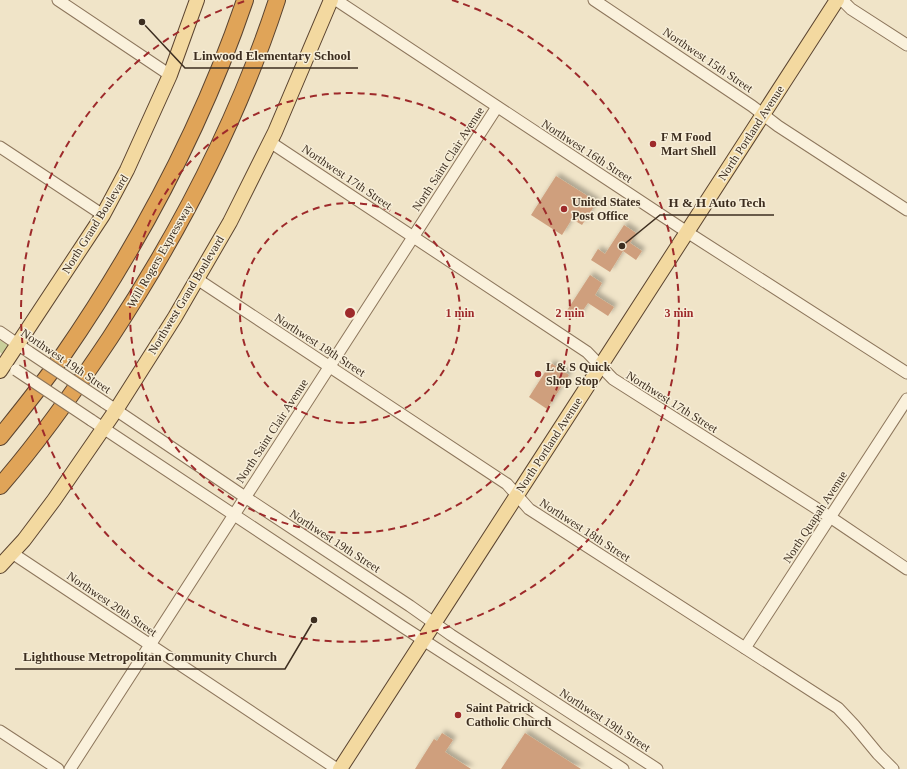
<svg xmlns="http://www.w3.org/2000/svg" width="907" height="769" font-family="Georgia,serif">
<defs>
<filter id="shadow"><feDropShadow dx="3.5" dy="-3.5" stdDeviation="2" flood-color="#0004"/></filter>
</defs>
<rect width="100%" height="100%" fill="#f0e4c8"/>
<polygon fill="#c9cf9b" points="0,340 8,345 8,347 2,354 0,352"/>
<g fill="#cf9f7d" filter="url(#shadow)">
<polygon points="556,176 597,202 582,225 572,219 562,235 531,215"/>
<polygon points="624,225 636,233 630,243 642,251 636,260 623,251 610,272 591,260 598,249 605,254"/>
<polygon points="590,275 602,283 595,295 614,307 608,316 588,303 577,319 566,312"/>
<polygon points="551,363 569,375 547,409 529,397"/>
<polygon points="442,733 453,740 445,752 471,769 415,769 434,739 437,741"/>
<polygon points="525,733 581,769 501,769"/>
</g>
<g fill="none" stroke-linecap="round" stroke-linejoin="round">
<defs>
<g id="minor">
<polyline points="58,0 170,75"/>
<polyline points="336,0 687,232 907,373"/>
<polyline points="594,0 752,106 778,126 907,210"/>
<polyline points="842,0 851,9 907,45"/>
<polyline points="270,142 587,352 613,379 830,517 907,569"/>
<polyline points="0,147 103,215"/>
<polyline points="197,279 507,484 529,509 838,708 854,725 878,754 893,769"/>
<polyline points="0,332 29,352"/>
<polyline points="104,402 245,497 410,606 451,635 657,769"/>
<polyline points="91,420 400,625 623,769"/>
<polyline points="12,553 337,769"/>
<polyline points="745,648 907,399"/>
<polyline points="0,731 58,769"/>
<polyline points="70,769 497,107"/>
</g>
<g id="major">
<polyline points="0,371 103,215 127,170 170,75 197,0"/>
<polyline points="0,566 24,540 54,500 116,410 175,317 230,222 275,132 331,0"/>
<polyline points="340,769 837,0"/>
</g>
<g id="highway">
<path d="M0,437C21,411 42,385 61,358C137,248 202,127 245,0"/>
<path d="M0,486C41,439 76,389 110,338C179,233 238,120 277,0"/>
</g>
</defs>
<use href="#minor" stroke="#8d765c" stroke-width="13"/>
<use href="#major" stroke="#5b4430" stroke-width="16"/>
<use href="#highway" stroke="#5b4430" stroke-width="18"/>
<use href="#minor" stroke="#faf1dc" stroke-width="11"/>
<use href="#major" stroke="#f3d9a0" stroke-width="14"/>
<use href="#highway" stroke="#e0a458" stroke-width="16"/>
<defs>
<g id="minor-bridge">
<polyline points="29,352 104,402"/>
<polyline points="16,370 91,420"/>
</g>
</defs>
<use href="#minor-bridge" stroke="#8d765c" stroke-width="13" stroke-linecap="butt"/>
<use href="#minor-bridge" stroke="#faf1dc" stroke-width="11"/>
</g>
<g fill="none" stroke="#9e2a2b" stroke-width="2" stroke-dasharray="7 5">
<circle cx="350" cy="313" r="110"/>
<circle cx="350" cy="313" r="220"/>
<path d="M452 0A329 329 0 1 1 248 0"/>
</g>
<g fill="#9e2a2b" stroke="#f7eed8" stroke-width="1.5">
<circle cx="653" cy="144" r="4"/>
<circle cx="564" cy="209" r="4"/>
<circle cx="538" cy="374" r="4"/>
<circle cx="458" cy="715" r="4"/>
</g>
<g text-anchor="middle" stroke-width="3" stroke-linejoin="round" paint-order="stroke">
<g font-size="12" fill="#3d2e20" stroke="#f7eed8">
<text transform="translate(708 60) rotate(34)" y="4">Northwest 15th Street</text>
<text transform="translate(751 133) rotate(-57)" y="4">North Portland Avenue</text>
<text transform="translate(587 151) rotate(33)" y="4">Northwest 16th Street</text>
<text transform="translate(448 159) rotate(-57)" y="4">North Saint Clair Avenue</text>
<text transform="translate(347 177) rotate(34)" y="4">Northwest 17th Street</text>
<text transform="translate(95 224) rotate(-58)" y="4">North Grand Boulevard</text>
<text transform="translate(160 255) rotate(-60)" y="4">Will Rogers Expressway</text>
<text transform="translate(186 295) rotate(-59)" y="4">Northwest Grand Boulevard</text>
<text transform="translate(320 345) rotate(33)" y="4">Northwest 18th Street</text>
<text transform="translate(66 361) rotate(34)" y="4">Northwest 19th Street</text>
<text transform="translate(672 402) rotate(32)" y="4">Northwest 17th Street</text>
<text transform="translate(272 431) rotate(-57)" y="4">North Saint Clair Avenue</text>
<text transform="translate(549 445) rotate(-57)" y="4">North Portland Avenue</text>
<text transform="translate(815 517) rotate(-57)" y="4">North Quapah Avenue</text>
<text transform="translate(585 530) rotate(33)" y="4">Northwest 18th Street</text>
<text transform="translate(335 541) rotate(33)" y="4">Northwest 19th Street</text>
<text transform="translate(112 604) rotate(34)" y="4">Northwest 20th Street</text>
<text transform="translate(605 720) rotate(33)" y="4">Northwest 19th Street</text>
</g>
<g font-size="12" font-weight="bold" fill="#3d2e20" stroke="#f7eed8" text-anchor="start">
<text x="661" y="141">F M Food<tspan x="661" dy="14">Mart Shell</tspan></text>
<text x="572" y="206">United States<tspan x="572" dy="14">Post Office</tspan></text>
<text x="546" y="371">L &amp; S Quick<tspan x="546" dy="14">Shop Stop</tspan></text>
<text x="466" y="712">Saint Patrick<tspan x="466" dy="14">Catholic Church</tspan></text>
</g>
</g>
<circle cx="350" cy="313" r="6" fill="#9e2a2b" stroke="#f7eed8" stroke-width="2"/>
<g font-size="12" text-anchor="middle" font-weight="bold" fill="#9e2a2b" stroke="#f7eed8" stroke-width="3" stroke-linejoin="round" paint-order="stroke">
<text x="460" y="317">1 min</text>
<text x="570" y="317">2 min</text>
<text x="679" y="317">3 min</text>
</g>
<path fill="none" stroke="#3d2e20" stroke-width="1.5" d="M142 22L185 68H358M622 246L660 215H774M314 620L285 669H15"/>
<g fill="#3d2e20" stroke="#f7eed8" stroke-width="1.5">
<circle cx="142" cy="22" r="4"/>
<circle cx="622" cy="246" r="4"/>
<circle cx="314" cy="620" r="4"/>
</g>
<g font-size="13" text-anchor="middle" font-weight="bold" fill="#3d2e20" stroke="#f7eed8" stroke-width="3" stroke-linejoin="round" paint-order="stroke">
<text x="272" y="60">Linwood Elementary School</text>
<text x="717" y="207">H &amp; H Auto Tech</text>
<text x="150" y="661">Lighthouse Metropolitan Community Church</text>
</g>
</svg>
